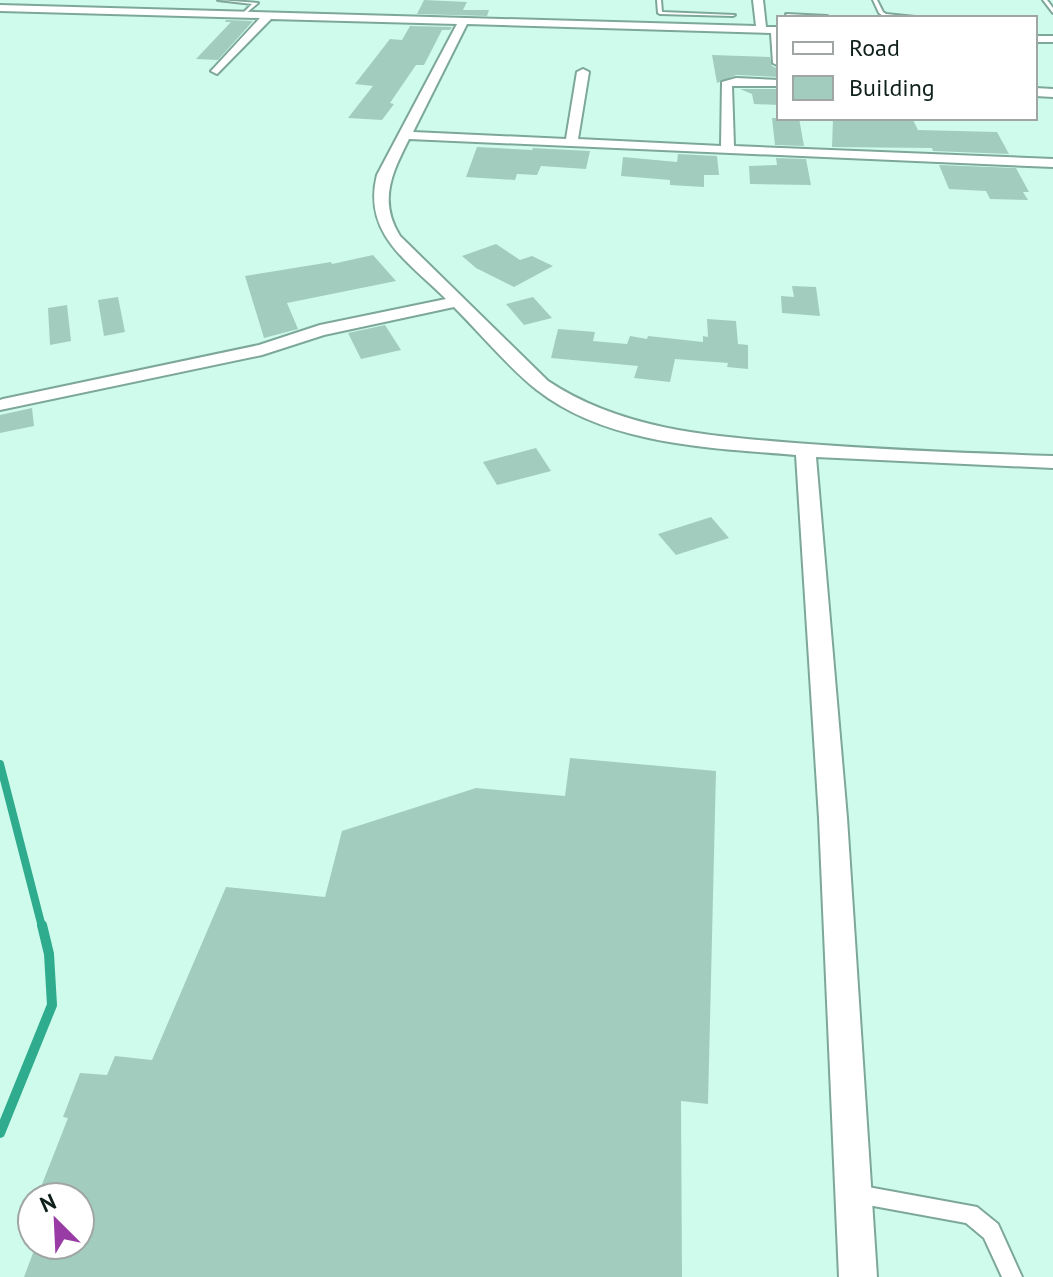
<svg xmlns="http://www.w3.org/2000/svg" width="1053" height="1277" font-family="'PT Sans',sans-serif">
<rect width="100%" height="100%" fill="#cffbec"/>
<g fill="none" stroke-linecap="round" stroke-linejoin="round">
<polyline stroke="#2eac8d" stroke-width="8" points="0,764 42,927"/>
<polyline stroke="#2eac8d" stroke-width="10" points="0,1133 52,1005 49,954 42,925"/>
</g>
<g fill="#a2cdbe">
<polygon points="424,0 467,2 463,10 489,10 487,16 417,14"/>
<polygon points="226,20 253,21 218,60 196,59 231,22 225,22"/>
<polygon points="410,26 452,27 450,30 442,30 424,65 416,65 390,103 394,104 382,120 348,118 373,86 355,84 390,39 402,40"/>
<polygon points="712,55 770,57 772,66 778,69 779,77 736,75 717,83"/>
<polygon points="740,89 779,89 779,105 754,104 752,94"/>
<polygon points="772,118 799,118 804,146 775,145"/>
<polygon points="833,118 912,118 918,130 997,132 1009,154 933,151 932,148 832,147"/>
<polygon points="477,147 532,150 533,148 590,151 586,169 541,166 537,175 517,174 515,180 466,177"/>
<polygon points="678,154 717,156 719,175 704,175 704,187 670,185 670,180 621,176 623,157 677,162"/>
<polygon points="776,158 806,159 811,185 750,184 749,166 777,165"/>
<polygon points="939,165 1016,168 1029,192 1023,192 1028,200 990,199 986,191 949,189"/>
<polygon points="496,244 520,260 532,256 553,266 514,287 476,268 462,256"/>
<polygon points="373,255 396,281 287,303 298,329 264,338 245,276 331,262 332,264"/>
<polygon points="792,286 816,287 820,316 782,313 781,296 794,297"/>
<polygon points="118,297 125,332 104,336 98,300"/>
<polygon points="533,297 552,318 524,325 506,304"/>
<polygon points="67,305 71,341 50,345 48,308"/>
<polygon points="707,319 736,321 738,344 748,345 748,369 727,367 728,363 675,359 670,382 634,378 638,366 551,358 558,329 595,332 593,341 627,344 630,336 647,339 648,336 703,342 703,336 708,337"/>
<polygon points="385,325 401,350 361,359 348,333"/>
<polygon points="32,408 34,426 0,433 0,415"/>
<polygon points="536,448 551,471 497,485 483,462"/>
<polygon points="711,517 729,538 676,555 658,534"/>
<polygon points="570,758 716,771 708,1104 681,1101 682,1277 24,1277 36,1245 80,1245 80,1197 37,1197 68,1118 63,1117 80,1073 107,1075 115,1056 152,1060 226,887 325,897 342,831 476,788 565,796"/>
</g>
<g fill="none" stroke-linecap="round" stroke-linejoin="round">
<defs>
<g id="lane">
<polygon points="218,0 258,3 245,14 243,13 252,4"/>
<polygon points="657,0 661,0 662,12 735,15 733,16 660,14 658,13"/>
<polygon points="873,0 877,0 883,12 886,14 925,18 883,16 879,13"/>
<polygon points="1043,0 1047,0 1053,8 1053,13"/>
<polygon points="786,14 827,16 830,18 788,16"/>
<polygon points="857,1185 977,1207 998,1224 1022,1277 1002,1277 984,1238 966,1223 857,1203 851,1200 848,1194 851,1188"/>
</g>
<g id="street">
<path d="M753,0H763L766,27H779V66L773,63L771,33L467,24L413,132L566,139L577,72L583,69L589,72L578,139L721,146L722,82L736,78L779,80V86H732L734,146L1053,159V167L409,139C392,173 378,201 400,236L548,381C622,430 709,436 795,443C881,450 967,453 1053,456V468L816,457L847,818L877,1277H839L819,818L796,455C711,448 607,445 537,390C507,366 481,334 454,307L324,335L262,355L0,410V400L3,399L259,345L320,325L446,299C409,262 362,234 377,175L457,24L271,19L217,74L211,71L213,69L260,18L0,11V5L756,26Z"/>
<rect x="1035" y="36" width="18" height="6"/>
<polygon points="1035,88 1053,89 1053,97 1035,96"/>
</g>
</defs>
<use href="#lane" stroke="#7da799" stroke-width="4"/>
<use href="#street" stroke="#7da799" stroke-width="4"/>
<use href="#lane" fill="#fff" fill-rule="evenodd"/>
<use href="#street" fill="#fff" fill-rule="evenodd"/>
</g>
<rect x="777" y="16" width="260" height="104" fill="#ffffff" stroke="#9fa6a4" stroke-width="2"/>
<rect x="793" y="42" width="40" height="12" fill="#ffffff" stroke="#9fa6a4" stroke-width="2"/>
<text x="849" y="56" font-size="24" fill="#10211b">Road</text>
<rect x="793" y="76" width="40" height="24" fill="#a2cdbe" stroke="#9fa6a4" stroke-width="2"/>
<text x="849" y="96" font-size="24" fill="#10211b">Building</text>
<g transform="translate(56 1221) rotate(336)"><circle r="38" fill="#ffffff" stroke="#9fa6a4" stroke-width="2"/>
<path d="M0-6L14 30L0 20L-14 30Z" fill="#983ba5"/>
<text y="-12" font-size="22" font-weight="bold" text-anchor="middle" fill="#10211b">N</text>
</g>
</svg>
